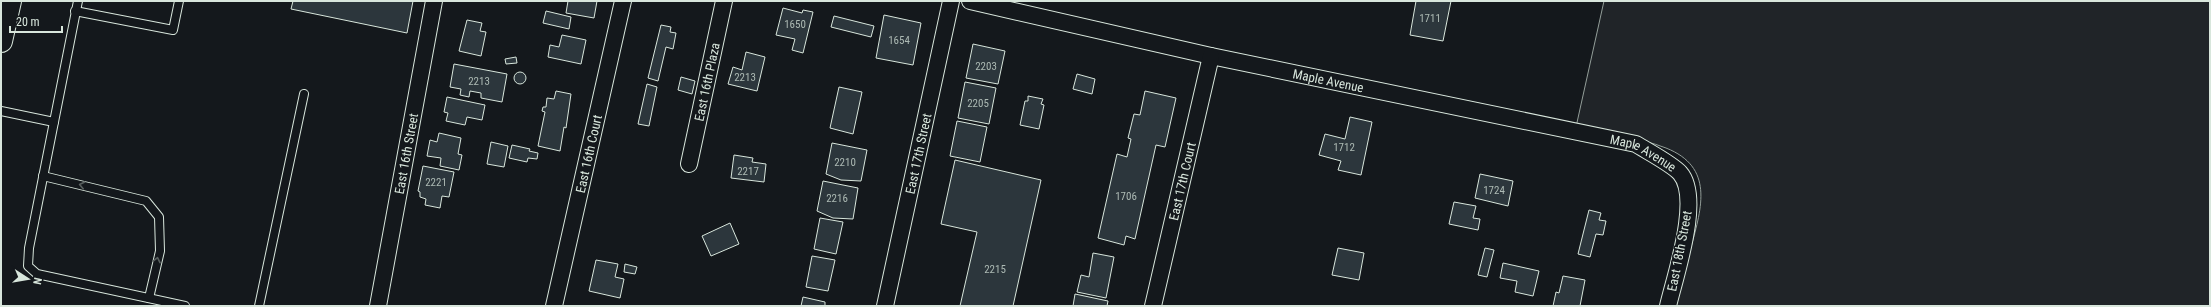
<svg xmlns="http://www.w3.org/2000/svg" width="2211" height="307" font-family="'Roboto Condensed',sans-serif">
<rect width="100%" height="100%" fill="#14181c"/>
<path fill="#202428" stroke="#939e99" d="M1604,1H2210V306H1675C1681,286 1686,267 1691,247C1702,207 1714,167 1666,148C1638,137 1605,134 1576,127Z"/>
<g fill="#2c363c" stroke="#d8e6dc">
<polygon points="293,1 413,1 407,33 291,9"/>
<polygon points="568,1 597,1 594,18 566,13"/>
<polygon points="1416,1 1451,1 1443,41 1410,35"/>
<polygon points="783,8 802,13 803,10 813,12 803,53 792,50 795,39 776,35"/>
<polygon points="546,11 571,17 569,29 543,23"/>
<polygon points="884,15 921,23 913,65 876,58"/>
<polygon points="834,16 874,26 871,37 831,27"/>
<polygon points="467,20 482,23 480,31 486,32 481,56 459,51"/>
<polygon points="661,25 671,27 670,32 676,33 673,49 666,47 658,81 648,78"/>
<polygon points="562,35 586,40 581,64 548,57 550,45 559,47"/>
<polygon points="973,44 1005,51 998,84 966,78"/>
<polygon points="746,52 765,57 757,91 728,84 733,67 742,70"/>
<polygon points="516,57 517,63 506,64 505,59"/>
<polygon points="454,64 507,74 502,102 481,98 481,93 470,91 469,97 460,95 461,89 450,87"/>
<circle cx="520" cy="78" r="6"/>
<polygon points="1077,74 1095,79 1092,94 1073,89"/>
<polygon points="681,77 695,81 692,94 678,90"/>
<polygon points="965,82 996,88 989,124 958,118"/>
<polygon points="647,84 657,87 649,126 638,124"/>
<polygon points="839,87 862,92 853,134 830,128"/>
<polygon points="556,91 571,94 566,128 564,127 560,151 538,146 545,112 542,111 543,107 546,107 547,98 554,99"/>
<polygon points="1145,91 1176,98 1165,147 1156,145 1135,239 1126,236 1124,245 1098,238 1117,154 1127,157 1131,139 1128,138 1134,114 1140,115"/>
<polygon points="1028,96 1043,99 1041,104 1044,105 1039,129 1020,125 1025,101 1028,101"/>
<polygon points="447,97 485,105 482,120 467,117 465,125 446,121 448,113 444,112"/>
<polygon points="1350,117 1372,122 1361,175 1338,170 1341,161 1319,155 1325,134 1345,139"/>
<polygon points="957,121 987,127 980,162 950,156"/>
<polygon points="439,133 461,138 458,154 462,155 459,170 440,166 441,158 427,156 430,140 437,142"/>
<polygon points="491,142 508,146 504,167 487,164"/>
<polygon points="832,143 867,150 861,181 841,180 826,174"/>
<polygon points="512,145 530,149 529,151 538,153 537,159 528,158 527,162 509,158"/>
<polygon points="734,155 753,158 752,162 766,164 764,182 731,178"/>
<polygon points="955,160 1041,180 1013,306 960,306 977,232 941,224"/>
<polygon points="423,166 454,172 449,197 442,196 440,208 425,205 426,199 420,197 420,192 418,191"/>
<polygon points="1480,174 1513,181 1508,206 1475,198"/>
<polygon points="823,181 858,188 853,219 833,218 817,211"/>
<polygon points="1454,202 1476,206 1473,218 1480,219 1478,230 1449,224"/>
<polygon points="1589,210 1601,213 1599,220 1606,221 1603,235 1596,234 1590,257 1578,254"/>
<polygon points="820,218 843,222 836,254 814,249"/>
<polygon points="730,223 739,244 711,256 702,236"/>
<polygon points="1338,248 1364,253 1359,280 1332,275"/>
<polygon points="1485,248 1494,250 1487,277 1478,275"/>
<polygon points="1093,253 1114,257 1106,298 1077,292 1081,275 1089,277"/>
<polygon points="812,256 835,260 828,291 806,287"/>
<polygon points="596,260 618,264 615,277 624,279 620,298 589,291"/>
<polygon points="1503,263 1539,271 1533,296 1515,292 1517,281 1500,278"/>
<polygon points="625,264 637,267 635,274 624,272"/>
<polygon points="1563,276 1585,280 1580,306 1553,306 1556,292 1559,293"/>
<polygon points="1075,294 1108,301 1107,306 1073,306"/>
<polygon points="803,297 825,302 825,306 801,306"/>
</g>
<g fill="none" stroke-linecap="round" stroke-linejoin="round">
<defs>
<g id="lane">
<polyline points="78,1 29,248 28,266 37,274 185,306"/>
<polyline points="75,11 173,30 179,1"/>
<polyline points="1,111 54,122"/>
<polyline points="43,176 146,201 159,217 160,251 149,298"/>
<polyline points="259,306 304,94"/>
</g>
<g id="street">
<path id="s1" d="M970,1L1211,56L1636,144C1647,151 1672,164 1680,173C1702,198 1675,276 1668,306"/>
<path id="s2" d="M689,164L724,1"/>
<path id="s3" d="M378,306L434,1"/>
<path id="s4" d="M554,306L623,1"/>
<path id="s5" d="M885,306L951,1"/>
<path id="s6" d="M1153,306L1211,56"/>
</g>
<polyline id="primary" points="1,41 10,1"/>
</defs>
<use href="#lane" stroke="#d8e6dc" stroke-width="10"/>
<use href="#street" stroke="#d8e6dc" stroke-width="18"/>
<use href="#primary" stroke="#d8e6dc" stroke-width="24"/>
<use href="#lane" stroke="#14181c" stroke-width="8"/>
<use href="#street" stroke="#14181c" stroke-width="16"/>
<use href="#primary" stroke="#14181c" stroke-width="22"/>
</g>
<defs><path id="oneway-chevron" d="M-2-3.5L2.5 0L-2 3.5" fill="none" stroke-width="1.6" stroke-linecap="round" stroke-linejoin="round"/></defs>
<g stroke="#59605f">
<use href="#oneway-chevron" transform="translate(82 185) rotate(-167)"/>
<use href="#oneway-chevron" transform="translate(157 260) rotate(-78)"/>
</g>
<g text-anchor="middle" stroke-width="3" stroke-linejoin="round" paint-order="stroke">
<g font-size="11" fill="#adbab4">
<text x="1430" y="22">1711</text>
<text x="795" y="28">1650</text>
<text x="899" y="44">1654</text>
<text x="986" y="70">2203</text>
<text x="745" y="81">2213</text>
<text x="479" y="85">2213</text>
<text x="978" y="107">2205</text>
<text x="1344" y="151">1712</text>
<text x="845" y="166">2210</text>
<text x="748" y="175">2217</text>
<text x="436" y="186">2221</text>
<text x="1494" y="194">1724</text>
<text x="1126" y="200">1706</text>
<text x="837" y="202">2216</text>
<text x="995" y="273">2215</text>
</g>
<g font-size="13" fill="#d8e6dc" stroke="#14181c">
<text dy="5" stroke="none"><textPath href="#s1" startOffset="367">Maple Avenue</textPath></text>
<text dy="5" stroke="none"><textPath href="#s2" startOffset="84">East 16th Plaza</textPath></text>
<text dy="5" stroke="none"><textPath href="#s3" startOffset="155">East 16th Street</textPath></text>
<text dy="5" stroke="none"><textPath href="#s4" startOffset="156">East 16th Court</textPath></text>
<text dy="5" stroke="none"><textPath href="#s5" startOffset="156">East 17th Street</textPath></text>
<text dy="5" stroke="none"><textPath href="#s1" startOffset="691">Maple Avenue</textPath></text>
<text dy="5" stroke="none"><textPath href="#s6" startOffset="128">East 17th Court</textPath></text>
<text transform="translate(1679 251) rotate(-79)" y="5">East 18th Street</text>
</g>
</g>
<rect width="2211" height="307" fill="none" stroke="#d8e6dc" stroke-width="4"/>
<g transform="translate(28 279) rotate(102)" stroke="#14181c" stroke-width="3" paint-order="stroke">
<path d="M0-3L7 15L0 10L-7 15Z" fill="#d8e6dc"/>
<text y="-6" font-size="11" font-weight="bold" text-anchor="middle" fill="#d8e6dc">N</text>
</g>
<path d="M10 26v6h52v-6" fill="none" stroke="#d8e6dc" stroke-width="2"/>
<text x="16" y="26" font-size="12" fill="#d8e6dc" stroke="#14181c" stroke-width="3" paint-order="stroke">20 m</text>
</svg>
